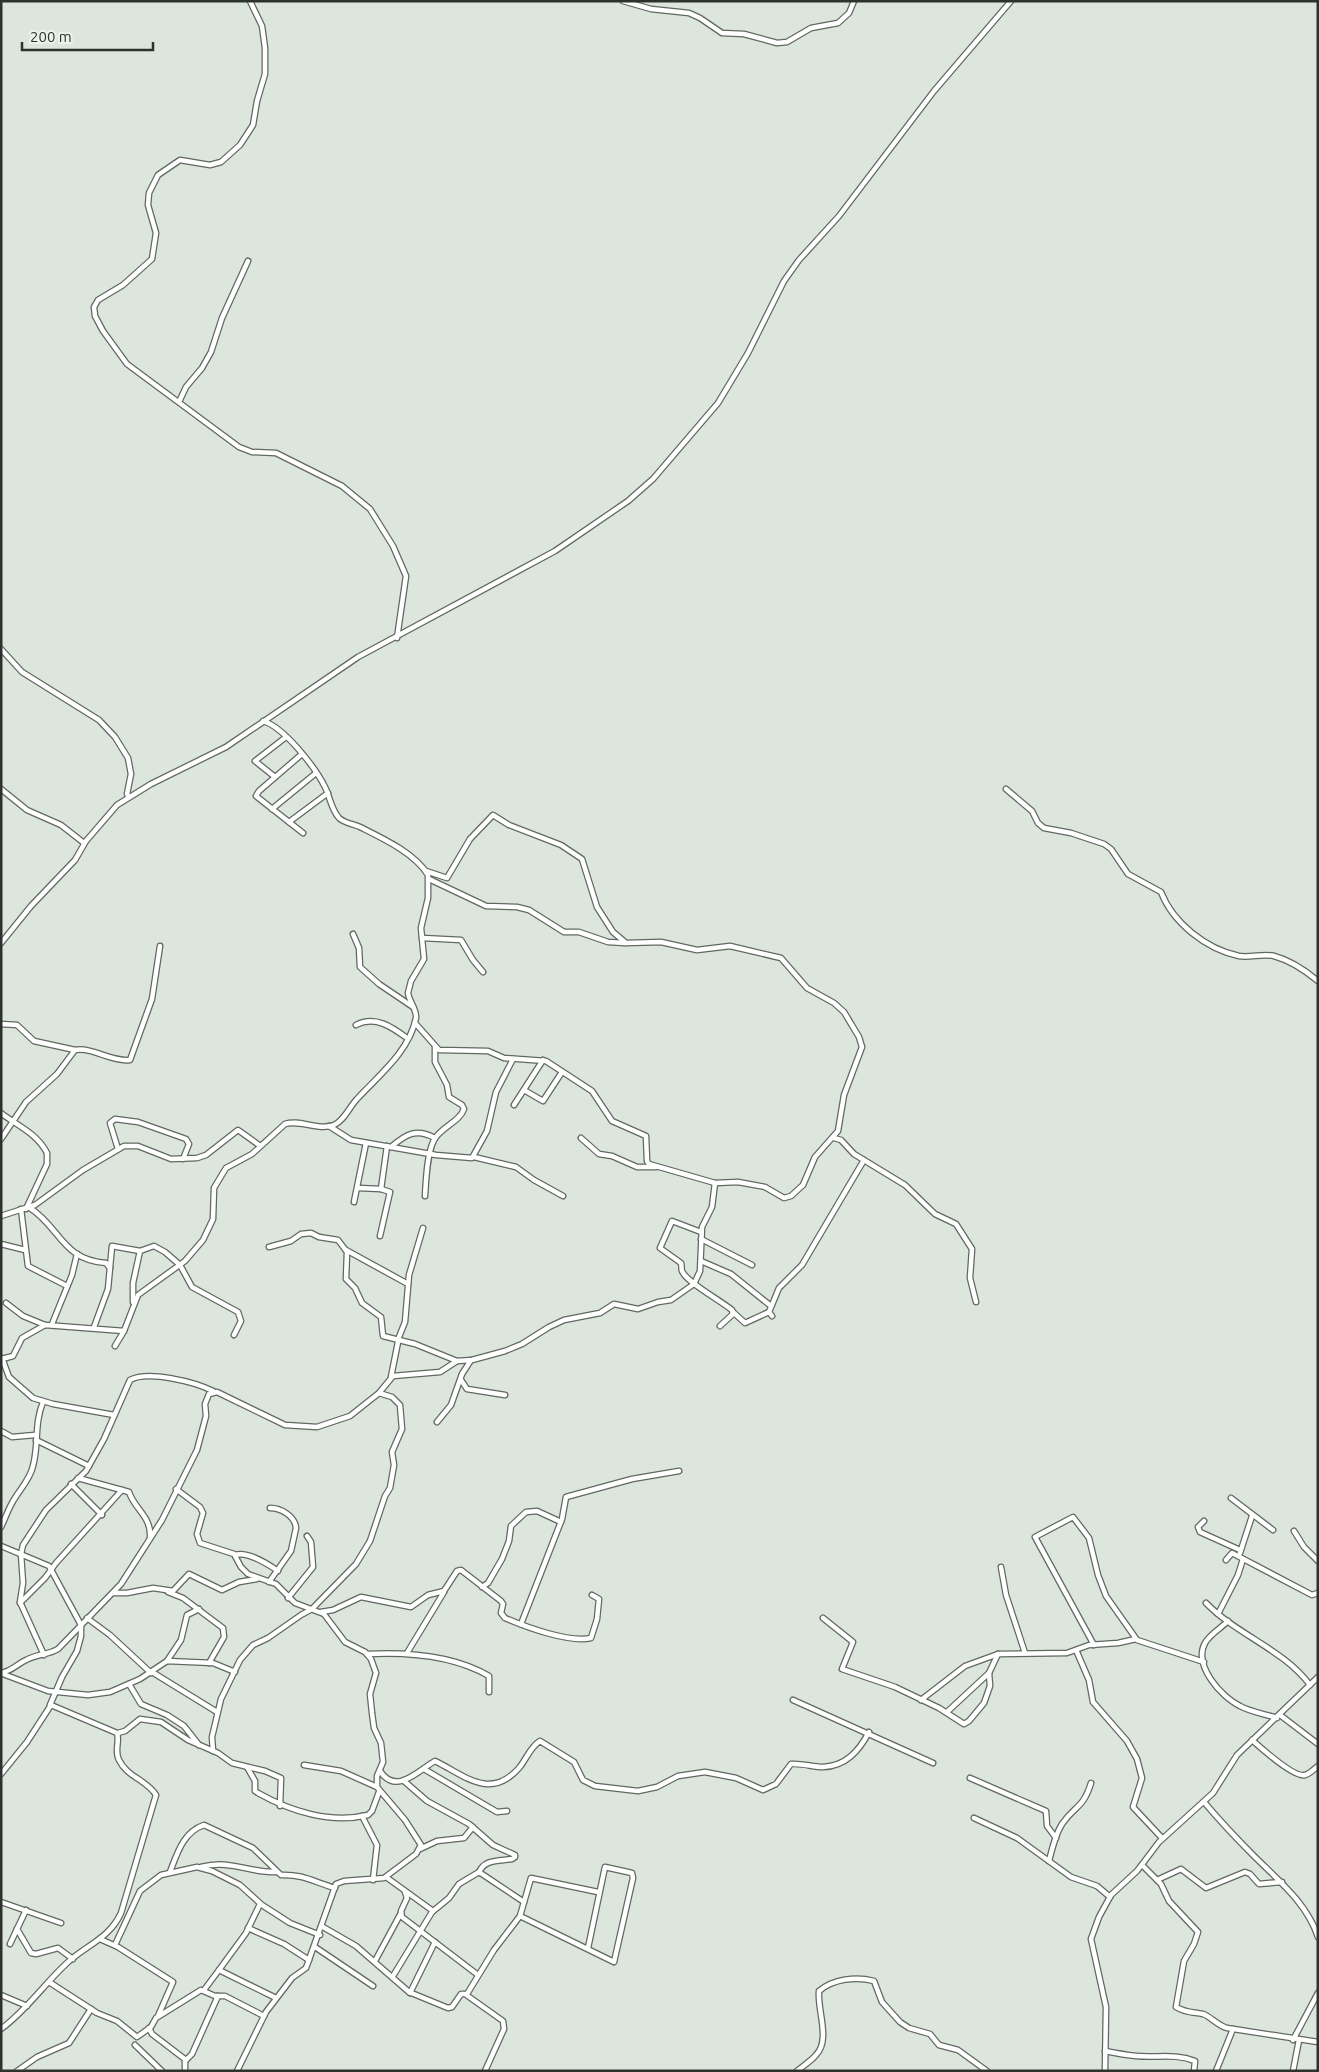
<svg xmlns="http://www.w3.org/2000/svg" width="1319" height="2072" font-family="Ubuntu,sans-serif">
<rect width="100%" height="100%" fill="#dde6dd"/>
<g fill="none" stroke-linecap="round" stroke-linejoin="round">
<defs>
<g id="street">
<polyline points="250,1 262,26 265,48 265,74 257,101 253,125 240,145 221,162 210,165 180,160 158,175 149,193 148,205 156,233 152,259 123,285 98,300 94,307 95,316 103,331 127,364 239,447 252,452 276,453 342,486 370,509 393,546 406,576 397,638"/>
<polyline points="623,1 651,9 689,13 700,18 722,33 744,34 777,43 787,42 811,28 838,23 849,13 854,1"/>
<polyline points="179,402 186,387 202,368 211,352 222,318 248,261"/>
<polyline points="1,649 22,672 99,720 115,737 128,758 131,774 127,794 129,797"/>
<polyline points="302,754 259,791 256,796 303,833"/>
<polyline points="275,777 255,761 286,737"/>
<polyline points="1,789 27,810 61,825 84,843"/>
<path d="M1006,789L1032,811L1038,823L1044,828L1071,833L1104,844L1111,849L1128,874L1161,892C1173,923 1206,949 1239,956C1251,958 1263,953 1274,956C1289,960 1306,971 1318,981"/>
<polyline points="272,809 316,773"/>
<polyline points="289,822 328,793"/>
<polyline points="429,879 486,906 517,907 529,910 564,932 579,932 608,942 625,943"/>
<polyline points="353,934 359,948 360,967 379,984 413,1007"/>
<polyline points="422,938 461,940 473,960 483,972"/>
<polyline points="1,943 31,906 75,860 86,841 117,805 151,784 226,747 358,657 555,551 628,501 653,479 718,403 748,353 784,281 799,260 839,216 934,91 1011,1"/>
<polyline points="415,1023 439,1050 488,1051 504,1058 546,1061 592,1091 612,1121 646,1136 647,1161 649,1164 715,1183 738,1182 765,1187 784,1198 791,1196 803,1185 815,1157 838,1131 844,1095 862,1047 859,1037 844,1012 834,1003 807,988 781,958 730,946 697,950 661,942 626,943 613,932 597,907 582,859 561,845 509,825 493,815 470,839 447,878 426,871"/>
<polyline points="1,1024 17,1025 34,1041 75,1050"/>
<path d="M356,1025C375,1015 392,1027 407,1038"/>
<polyline points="524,1090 543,1101 562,1072"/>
<polyline points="514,1105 543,1060"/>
<path d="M1,1113C16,1125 37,1133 47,1153V1164L26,1209"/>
<polyline points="329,1126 351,1140 436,1155 472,1158 487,1131 496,1092 513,1059"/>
<polyline points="581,1138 599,1154 612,1156 637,1167 656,1167"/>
<polyline points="834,1138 841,1140 854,1154 905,1185 935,1214 956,1224 972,1249 970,1278 976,1302"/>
<path d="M1,1139L26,1102L57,1074L75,1050C93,1047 111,1062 130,1060L152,999L160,946"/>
<path d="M391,1147C406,1134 416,1128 435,1138"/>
<polyline points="118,1149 110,1123 115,1119 138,1122 186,1139 189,1144 183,1159"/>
<polyline points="474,1157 516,1167 534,1180 563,1196"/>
<polyline points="358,1188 381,1189 390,1192 380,1236"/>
<polyline points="381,1189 387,1146"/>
<path d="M425,1196C426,1181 427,1148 436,1137C444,1126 460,1121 464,1109L462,1105L449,1097L447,1085L435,1062V1047"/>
<polyline points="354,1202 366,1143"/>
<path d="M30,1208C60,1227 62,1260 106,1263L110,1268"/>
<polyline points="21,1209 28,1266 67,1286"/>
<polyline points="1,1216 35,1205 83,1170 124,1146 138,1146 171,1159 197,1158 206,1155 238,1130 259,1145"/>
<path d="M701,1232L672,1221L660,1248L681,1263C682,1266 681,1268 682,1271C686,1282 720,1300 732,1310L733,1314L720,1326"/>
<polyline points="701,1239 752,1265"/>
<polyline points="1,1244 25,1250"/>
<polyline points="269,1247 291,1241 301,1234 311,1233 319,1237 338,1240 347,1252 346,1279 355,1288 362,1303 381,1317 383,1336 415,1344 457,1361"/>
<polyline points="346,1250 408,1284"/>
<polyline points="701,1261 731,1274 771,1306"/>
<polyline points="133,1302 133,1283 140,1251 154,1246 165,1252 180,1265 192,1287 238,1312 241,1321 234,1335"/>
<polyline points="6,1303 23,1316 45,1325"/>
<polyline points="733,1312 745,1323 769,1312 772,1316"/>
<polyline points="769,1312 779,1288 802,1265 864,1160"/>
<polyline points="52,1324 72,1275 77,1254"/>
<polyline points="94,1327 108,1289 112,1246 140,1251"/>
<path d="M115,1346L124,1331L138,1295L185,1261L203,1240L213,1219L214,1188L226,1168L252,1154L285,1124C300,1119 318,1131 334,1125C344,1121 350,1106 357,1099C379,1075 409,1052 416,1018C417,1010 409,1001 408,993L411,981L424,959L421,928L428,898V875C415,853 382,838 360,827C353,824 344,823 339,818C331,809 330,797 325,787C315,767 284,727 263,721"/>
<polyline points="2,1358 9,1377 33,1398 53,1404 114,1415"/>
<polyline points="2,1359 13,1356 22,1338 45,1325 124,1331"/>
<polyline points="391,1377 399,1337 405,1322 409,1275 423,1228"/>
<polyline points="461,1380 467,1389 505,1395"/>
<polyline points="437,1422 451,1405 462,1374 471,1360"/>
<polyline points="1,1431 12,1437 35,1435"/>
<polyline points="36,1440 89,1466"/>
<path d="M78,1478L129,1492C135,1510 152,1517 150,1538"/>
<polyline points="71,1484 102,1515"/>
<polyline points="176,1489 200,1507 203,1513 197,1534 200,1543 234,1554 241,1567 248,1574 276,1584 295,1603 324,1614 345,1642 365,1652 371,1659 376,1673 370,1694 372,1713 374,1728 381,1743 383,1762 377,1776 377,1787 405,1820 421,1845 416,1854 384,1878 344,1881 336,1884 306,1968 292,1978 266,2012 237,2071"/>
<polyline points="1231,1498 1273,1530"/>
<polyline points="1204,1521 1198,1527 1200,1532 1240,1550"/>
<path d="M1,1527C5,1519 8,1510 12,1503C19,1490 30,1480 33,1466C39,1444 34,1424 43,1402"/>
<polyline points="1294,1531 1304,1547 1318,1561"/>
<polyline points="1,1546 49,1566 81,1625 81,1636 77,1651 62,1677 50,1705"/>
<polyline points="1240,1553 1252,1516"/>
<path d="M235,1555C247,1551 268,1564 278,1571"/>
<polyline points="1226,1560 1232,1553 1312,1595 1318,1593"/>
<polyline points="1001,1567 1006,1595 1025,1653"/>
<path d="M269,1582L291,1551L296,1528C295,1516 281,1508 270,1508"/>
<polyline points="482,1587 488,1583 502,1559 509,1541 511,1526 526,1512 537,1511 561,1522"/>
<polyline points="168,1592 183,1598 223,1628 224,1637 209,1663"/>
<polyline points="113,1593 127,1593 153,1588 173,1591 189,1574 222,1590 239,1582 257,1579"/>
<polyline points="288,1598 313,1567 311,1542 307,1536"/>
<polyline points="20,1603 45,1578 56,1563 122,1490"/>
<path d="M1206,1603C1237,1635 1283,1649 1310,1685"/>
<path d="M321,1612L333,1610L361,1597L411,1607L428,1595L444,1591L457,1571L461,1570L501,1601L503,1604L501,1613L505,1618C526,1627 569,1643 591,1638L597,1619L599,1599L592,1595"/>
<polyline points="1218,1614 1238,1575 1243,1559"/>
<polyline points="87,1618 110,1635 151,1673"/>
<polyline points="823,1618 853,1642 842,1669 895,1687 939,1708 964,1724 969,1721 984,1703 990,1686 989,1673 998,1654"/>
<path d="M1228,1621C1221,1628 1210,1634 1205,1643C1193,1665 1221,1697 1240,1706C1251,1712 1265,1714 1277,1718"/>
<polyline points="521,1624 562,1519 566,1497 632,1479 679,1471"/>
<polyline points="1094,1645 1035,1537 1073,1517 1089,1538 1098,1575 1106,1596 1137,1640 1204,1662"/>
<polyline points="1076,1650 1089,1680 1093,1702 1127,1741 1137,1759 1142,1778 1133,1807 1162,1838"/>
<polyline points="407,1653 444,1592"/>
<path d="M367,1654C407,1652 453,1655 489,1676V1692"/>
<path d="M44,1655L20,1602L23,1583L21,1554L23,1545L46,1510L86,1471L104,1439L130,1380C148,1370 195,1382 213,1391"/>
<polyline points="167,1661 181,1640 187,1615 199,1609"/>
<polyline points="152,1672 217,1712"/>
<path d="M1,1673C12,1671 17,1664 26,1660C37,1654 48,1655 58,1649L121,1584L162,1520L197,1450L206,1416L205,1404L209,1394L217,1392L285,1425L317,1427L350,1416L379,1393L393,1376L440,1372L457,1361L472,1360L505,1351L522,1344L549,1327L564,1320L600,1313L614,1304L638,1309L658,1302L671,1300L694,1284L700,1271L702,1227L712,1207L715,1183"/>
<polyline points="3,1674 48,1691 88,1695 110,1692 140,1679 167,1661 213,1663 235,1672"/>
<polyline points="129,1684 141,1704 167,1715 184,1726 199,1745"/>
<polyline points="793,1700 933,1763"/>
<polyline points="921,1700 965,1666 998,1654 1067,1653 1089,1645 1118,1643 1136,1639"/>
<polyline points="947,1712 989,1673"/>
<polyline points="1280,1715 1318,1744"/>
<polyline points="118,1733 125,1731 140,1719 161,1722 188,1740 218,1753 232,1763 265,1771 281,1778 280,1806"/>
<path d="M1252,1740C1261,1748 1294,1778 1305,1775C1310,1774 1314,1769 1318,1766"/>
<polyline points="213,1751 212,1737 221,1699 240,1660 253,1645 268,1638 301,1615 312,1609 356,1564 370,1541 385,1496 390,1488 394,1465 392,1452 402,1429 400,1405 392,1397 379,1393"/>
<polyline points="304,1765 341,1771 377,1787"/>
<path d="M247,1767L255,1781V1791L258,1793C290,1811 330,1824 368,1815L372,1811L379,1792"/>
<polyline points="424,1769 497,1812 507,1811"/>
<path d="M380,1771C396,1796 419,1770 435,1761C464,1775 490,1801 519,1768C526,1760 530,1747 540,1741L574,1762L583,1780L595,1786L638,1791L657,1787L678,1776L705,1772L736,1778L763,1790L776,1784L791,1764C802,1763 813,1767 823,1767C846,1766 859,1751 869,1732"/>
<path d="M1,1774L27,1742L51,1705L117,1733C120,1741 114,1751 119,1760C127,1777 147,1780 156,1795L121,1913C110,1938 85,1946 67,1963C44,1984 27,2010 1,2029"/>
<polyline points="970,1778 1046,1811 1047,1826 1056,1838"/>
<path d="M404,1781L427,1801L469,1824L493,1845L515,1855V1857L512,1859C500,1861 483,1859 479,1873"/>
<path d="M1204,1802C1220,1821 1237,1839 1254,1856C1278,1880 1307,1903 1318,1937"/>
<polyline points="362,1816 377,1845 373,1880"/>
<polyline points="974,1818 1017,1838 1071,1877 1097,1886 1110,1897"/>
<polyline points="420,1849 437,1841 464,1838 473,1827"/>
<path d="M1049,1861C1052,1849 1055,1835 1062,1824C1075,1805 1083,1809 1091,1783"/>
<path d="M1142,1865L1161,1884L1169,1901L1198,1932L1194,1944L1184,1961L1176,2007C1186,2013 1193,2012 1203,2014C1210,2016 1218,2026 1227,2028L1318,2042"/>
<path d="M201,1867C231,1859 248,1873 277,1872"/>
<path d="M170,1872C177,1854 183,1832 204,1825L253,1848L281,1875C303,1874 314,1882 335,1888"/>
<polyline points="386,1877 433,1911"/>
<polyline points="1157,1880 1181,1869 1206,1888 1245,1872 1250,1874 1259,1884 1282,1882"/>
<polyline points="405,1892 407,1898 401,1911 402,1917 478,1975"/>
<polyline points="1,1902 61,1923"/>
<polyline points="520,1916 614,1962 633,1878 632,1873 605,1867 588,1948"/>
<polyline points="323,1927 356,1946 409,1992 448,2008 452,2007 461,1994 465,1994 503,2021 504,2029 485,2071"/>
<polyline points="248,1928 284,1944 309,1960"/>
<polyline points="17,1929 31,1953 36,1954 58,1948 73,1959"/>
<polyline points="100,1939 118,1947 173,1982 158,2016"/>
<polyline points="10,1944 26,1910"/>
<polyline points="115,1945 140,1891 161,1875 197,1867 212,1871 240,1885 262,1905 290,1923 320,1935"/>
<polyline points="315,1947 373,1986"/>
<polyline points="375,1961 401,1913"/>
<polyline points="219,1970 246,1933 260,1904"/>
<polyline points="393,1976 432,1912 449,1898 459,1884 479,1872 524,1902"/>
<polyline points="49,1982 97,2013 117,2021 137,2037 151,2027 156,2018 201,1990 215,1996 225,1996 264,2016"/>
<polyline points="204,1990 219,1970 276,1998"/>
<polyline points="410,1993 435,1942"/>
<polyline points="467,1994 494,1950 520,1916 531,1878 598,1892"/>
<polyline points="1,1995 27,2006"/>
<polyline points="149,2028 152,2034 186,2060"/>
<polyline points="1293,2040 1318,1993"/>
<polyline points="135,2045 162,2071"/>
<path d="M1105,2051C1115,2053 1126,2055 1136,2056C1157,2058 1175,2053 1195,2061L1194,2071"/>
<polyline points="17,2071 37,2057 69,2043 91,2009"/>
<polyline points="185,2071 185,2061 192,2054 218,1996"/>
<path d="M797,2071C803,2066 811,2061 816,2055C831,2040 817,2010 819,1991C833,1979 856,1976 874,1981L882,2002L900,2022L909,2028L930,2034L939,2045L958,2050L987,2071"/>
<polyline points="1105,2071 1106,2007 1091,1939 1099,1917 1111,1895 1137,1871 1159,1842 1213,1793 1237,1755 1318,1677"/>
<polyline points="1216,2071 1233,2029"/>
<polyline points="1293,2071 1299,2040"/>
</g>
</defs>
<use href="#street" stroke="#606861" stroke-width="7"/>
<use href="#street" stroke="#fff" stroke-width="4.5"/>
</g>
<rect width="1319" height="2072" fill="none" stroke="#2e322e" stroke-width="5"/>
<path d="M22 42v8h131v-8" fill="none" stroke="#2e322e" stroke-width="2.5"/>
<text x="30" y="42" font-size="15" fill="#2e322e" stroke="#eaf3ea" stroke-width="4" paint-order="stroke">200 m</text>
</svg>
